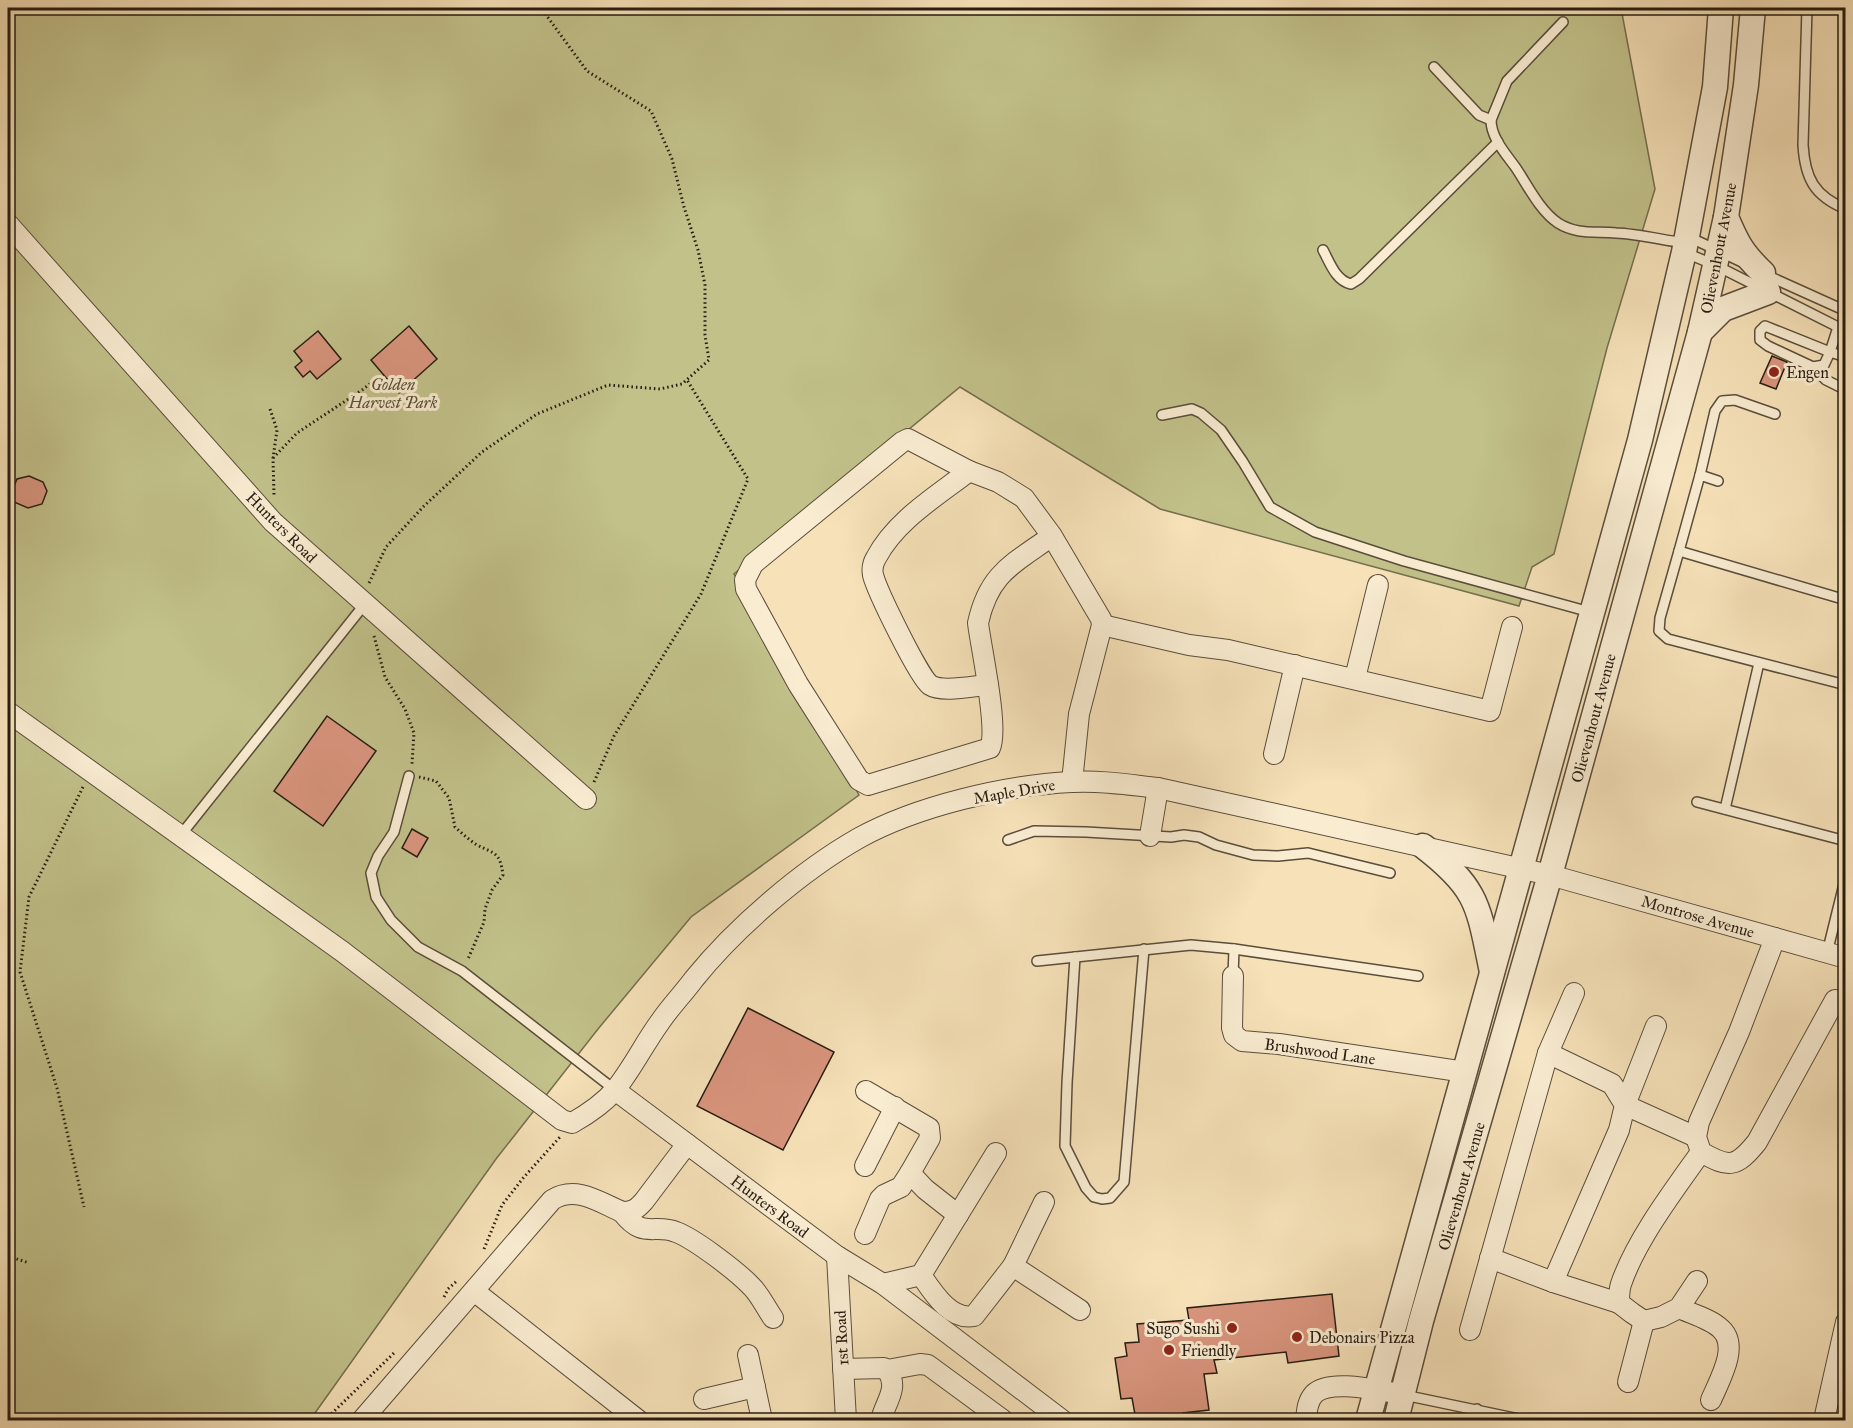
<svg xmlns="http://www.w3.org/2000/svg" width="1853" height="1428" font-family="'IM FELL Great Primer',serif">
<rect width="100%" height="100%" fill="#f6e1b8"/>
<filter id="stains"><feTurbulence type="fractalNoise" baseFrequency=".00333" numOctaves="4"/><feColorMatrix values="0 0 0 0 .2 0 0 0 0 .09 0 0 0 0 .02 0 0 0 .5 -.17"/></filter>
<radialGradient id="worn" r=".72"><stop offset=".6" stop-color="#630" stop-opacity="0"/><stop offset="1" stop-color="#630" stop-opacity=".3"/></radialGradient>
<polygon fill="#c2c18a" stroke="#746e4e" stroke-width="1.5" points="8,8 1621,8 1655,189 1607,348 1554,554 1532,567 1519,606 1160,509 960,387 734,574 859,795 691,917 598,1029 496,1159 310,1420 8,1420"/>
<g fill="#d9957e" stroke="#271c11" stroke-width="1.5">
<polygon points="409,326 437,359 399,393 371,360"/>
<polygon points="318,331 341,359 317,379 310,371 303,377 295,367 302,361 294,351"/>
<polygon points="1772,356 1787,362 1776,389 1760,383"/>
<polygon points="29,476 43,482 47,491 42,504 28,508 14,502 11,493 17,479"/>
<polygon points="327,716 376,751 323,826 274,791"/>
<polygon points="412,829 428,838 417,857 402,848"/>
<polygon points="748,1008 834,1052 783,1150 697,1106"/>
<polygon points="1332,1294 1339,1356 1288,1363 1286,1352 1214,1360 1217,1373 1204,1374 1209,1410 1183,1413 1184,1420 1136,1420 1132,1398 1121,1399 1115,1358 1127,1356 1125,1343 1139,1342 1137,1324 1189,1320 1187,1308"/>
</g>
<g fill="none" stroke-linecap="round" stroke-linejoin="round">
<defs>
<g id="service">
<path d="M1807,8L1803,145C1805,178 1814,196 1846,209"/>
<path d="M1563,22L1507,81L1491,120C1491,138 1506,154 1516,168C1528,186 1540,211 1558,223C1577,235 1595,231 1616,233C1639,234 1662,240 1685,243"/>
<polyline points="1434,67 1479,115 1491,120"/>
<polyline points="1689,237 1744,263"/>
<path d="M1323,250C1330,263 1336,281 1351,284L1359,279L1498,142"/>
<polyline points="1686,253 1715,265 1846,331"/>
<polyline points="1764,274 1846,311"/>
<polygon points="1765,326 1830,352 1824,365 1813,367 1768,346 1760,340 1760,331"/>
<polyline points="1838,327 1830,352 1846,357"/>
<polyline points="1813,367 1826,380 1846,390"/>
<polyline points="1162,415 1192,409 1201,413 1221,430 1243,462 1270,507 1315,532 1404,561 1590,612"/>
<polyline points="1700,475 1715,411 1722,401 1735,400 1775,414"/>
<polyline points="1718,481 1700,475 1679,551 1846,600"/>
<polyline points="1679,551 1660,618 1659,631 1668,639 1846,685"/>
<polyline points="409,776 394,832 378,856 371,873 376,897 391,920 418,947 462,971 615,1090"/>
<polyline points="1697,802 1846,841"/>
<polyline points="1725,809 1759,663"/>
<polyline points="180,836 364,605"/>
<polyline points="1008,840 1034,831 1086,832 1171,837 1184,835 1199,837 1216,845 1253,855 1278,856 1308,853 1390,873"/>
<polyline points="1827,953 1846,876"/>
<polyline points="1075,957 1067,1083 1065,1146 1086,1188 1094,1197 1102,1199 1110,1198 1124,1182 1144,949"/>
<polyline points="1037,961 1191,945 1234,949"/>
<polyline points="1233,976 1234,949 1418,976"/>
<polyline points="1404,1395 1524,1420"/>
<polyline points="1465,1420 1477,1409"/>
</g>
<g id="minor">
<polyline points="8,224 273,522 586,799"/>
<path d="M969,471C937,496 896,520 876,558C873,563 872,570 873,575C877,591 919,677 930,685C942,693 973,686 988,685"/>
<path d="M1052,536C1013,564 989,573 978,623C981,648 999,729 990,748L868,785L859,780L798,684L746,589L745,580L753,564L902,442L908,439L969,471L998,482L1024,498L1052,536L1101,619L1102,625L1079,714L1072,782"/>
<polyline points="1102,625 1189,645 1228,650 1490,711 1512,627"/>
<polyline points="1355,678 1378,585"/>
<path d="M8,712L343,952L562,1120L572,1123C588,1114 603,1104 615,1090C632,1069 644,1044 660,1022C670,1007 683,994 694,979C735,928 801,871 859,838C917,806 1006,785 1072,782C1101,780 1130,785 1158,788L1550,875L1846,958"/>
<polyline points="1274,754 1295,665"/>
<polyline points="1150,836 1158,788"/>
<path d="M1775,938L1739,1032L1699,1122L1696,1137L1701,1152C1729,1168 1736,1168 1757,1142L1835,1000"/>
<polyline points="1233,976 1232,1028 1234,1035 1242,1041 1279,1044 1465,1072"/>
<polyline points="1656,1026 1625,1105 1696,1137"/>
<polyline points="1548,1053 1612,1084 1625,1105 1619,1130 1553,1282"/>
<polyline points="615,1090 837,1256 883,1284 1062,1420"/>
<polyline points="866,1091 929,1128 930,1138 910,1173"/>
<polyline points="865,1166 895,1107"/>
<path d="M622,1212C643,1240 654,1223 676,1232C695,1239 738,1272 752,1287C760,1295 766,1308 773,1318"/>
<polyline points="865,1234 880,1199 884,1195 901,1187 910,1173 925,1189 958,1215"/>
<polyline points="837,1256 846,1420"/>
<polyline points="1490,1258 1553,1282 1619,1303"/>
<polyline points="1013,1266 1044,1202"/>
<path d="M921,1275C932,1291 950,1321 974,1316L1013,1266L1080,1310"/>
<path d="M1697,1281L1679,1308L1661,1317L1644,1321L1632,1313L1619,1303C1619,1297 1619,1290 1621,1284C1636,1240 1674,1190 1701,1152"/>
<polyline points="883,1284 921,1275 996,1153"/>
<polyline points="474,1291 638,1420"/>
<path d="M1679,1308C1692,1314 1711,1319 1721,1329C1740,1346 1719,1381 1711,1400"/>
<polyline points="1470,1330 1548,1053 1574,993"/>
<polyline points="748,1355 762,1420"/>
<polyline points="843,1369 884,1368 887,1370 920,1364 928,1365 1003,1420"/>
<polyline points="1628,1382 1644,1321"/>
<polyline points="704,1399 755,1387"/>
<path d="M362,1420L552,1200C576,1185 599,1202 622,1212C633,1212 637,1209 644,1201L687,1144"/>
<path d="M881,1420C885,1402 900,1388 887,1370"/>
<path d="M1306,1420C1307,1411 1307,1402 1314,1394C1330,1378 1380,1391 1401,1394"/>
<polyline points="1824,1420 1846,1322"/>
</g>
<g id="tertiary">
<path d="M1726,217C1737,243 1742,253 1763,273"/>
<polyline points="1700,332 1723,309 1768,292"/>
<path d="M1423,846C1479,889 1478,905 1492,972"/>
<polyline points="1368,1420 1640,440 1684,252 1715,87 1721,8"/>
<polyline points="1396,1420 1421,1321 1550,875 1700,332 1726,217 1746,85 1753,8"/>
</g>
</defs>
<use href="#service" stroke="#5b4d3b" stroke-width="12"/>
<use href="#minor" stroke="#5b4d3b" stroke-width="22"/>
<use href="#tertiary" stroke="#5b4d3b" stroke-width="27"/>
<g stroke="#271c11" stroke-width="3" stroke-dasharray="1.5 3" stroke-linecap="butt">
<polyline points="270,409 277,430 273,458 274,496"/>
<polyline points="273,458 297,433 362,390 376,379"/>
<polyline points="369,583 386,547 424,506 482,452 537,414 608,385 660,389 682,384 709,360 705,335 705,285 698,250 684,207 672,159 651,111 587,71 541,8"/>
<polyline points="374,636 385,677 405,709 414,733 412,764"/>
<path d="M419,777L436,781L449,798L455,827C462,833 469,840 477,845C495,854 500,852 503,875L492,890L485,909L484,922L468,959"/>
<polyline points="594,782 614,736 701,594 748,479 687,380"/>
<polyline points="83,787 29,897 20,972 57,1088 84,1207"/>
<polyline points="484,1249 502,1205 524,1177 560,1137"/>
<polyline points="8,1256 29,1263"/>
<polyline points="444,1297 448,1289 457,1281"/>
<polyline points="325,1420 394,1353"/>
</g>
<use href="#service" stroke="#f9ecd1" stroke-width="9"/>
<use href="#minor" stroke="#f9ecd1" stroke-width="20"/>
<use href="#tertiary" stroke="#f9ecd1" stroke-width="24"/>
</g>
<g fill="#8f2418" stroke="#f9ecd1" stroke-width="2">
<circle cx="1774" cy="372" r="6"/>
<circle cx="1232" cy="1328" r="6"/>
<circle cx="1297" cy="1337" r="6"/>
<circle cx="1169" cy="1350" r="6"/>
</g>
<g text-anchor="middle" stroke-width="6" stroke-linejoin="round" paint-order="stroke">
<g font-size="16" fill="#271c11" stroke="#f9ecd1">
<text transform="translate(1718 248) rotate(-79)" y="6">Olievenhout Avenue</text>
<text transform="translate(282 527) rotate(45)" y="6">Hunters Road</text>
<text transform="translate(1593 718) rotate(-75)" y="6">Olievenhout Avenue</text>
<text transform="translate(1014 791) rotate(-10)" y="6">Maple Drive</text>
<text transform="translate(1698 916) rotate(16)" y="6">Montrose Avenue</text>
<text transform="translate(1320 1051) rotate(8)" y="6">Brushwood Lane</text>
<text transform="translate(1461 1186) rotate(-74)" y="6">Olievenhout Avenue</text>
<text transform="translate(770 1206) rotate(37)" y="6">Hunters Road</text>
<text transform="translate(841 1338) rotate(-93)" y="6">1st Road</text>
</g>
<g font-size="16" fill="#271c11" stroke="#f9ecd1" text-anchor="start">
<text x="1786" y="378">Engen</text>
<text x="1220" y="1334" text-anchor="end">Sugo Sushi</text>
<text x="1309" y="1343">Debonairs Pizza</text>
<text x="1181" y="1356">Friendly</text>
</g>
<g font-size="16" font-style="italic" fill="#564e35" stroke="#f9ecd1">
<text x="393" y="390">Golden<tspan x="393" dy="18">Harvest Park</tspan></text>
</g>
</g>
<rect width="1853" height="1428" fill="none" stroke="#f6e1b8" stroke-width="30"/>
<rect x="9" y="9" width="1835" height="1410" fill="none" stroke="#271c11" stroke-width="3"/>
<rect x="15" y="15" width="1823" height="1398" fill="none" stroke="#271c11" stroke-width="1.5"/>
<rect width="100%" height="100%" filter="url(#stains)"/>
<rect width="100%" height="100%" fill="url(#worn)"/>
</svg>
